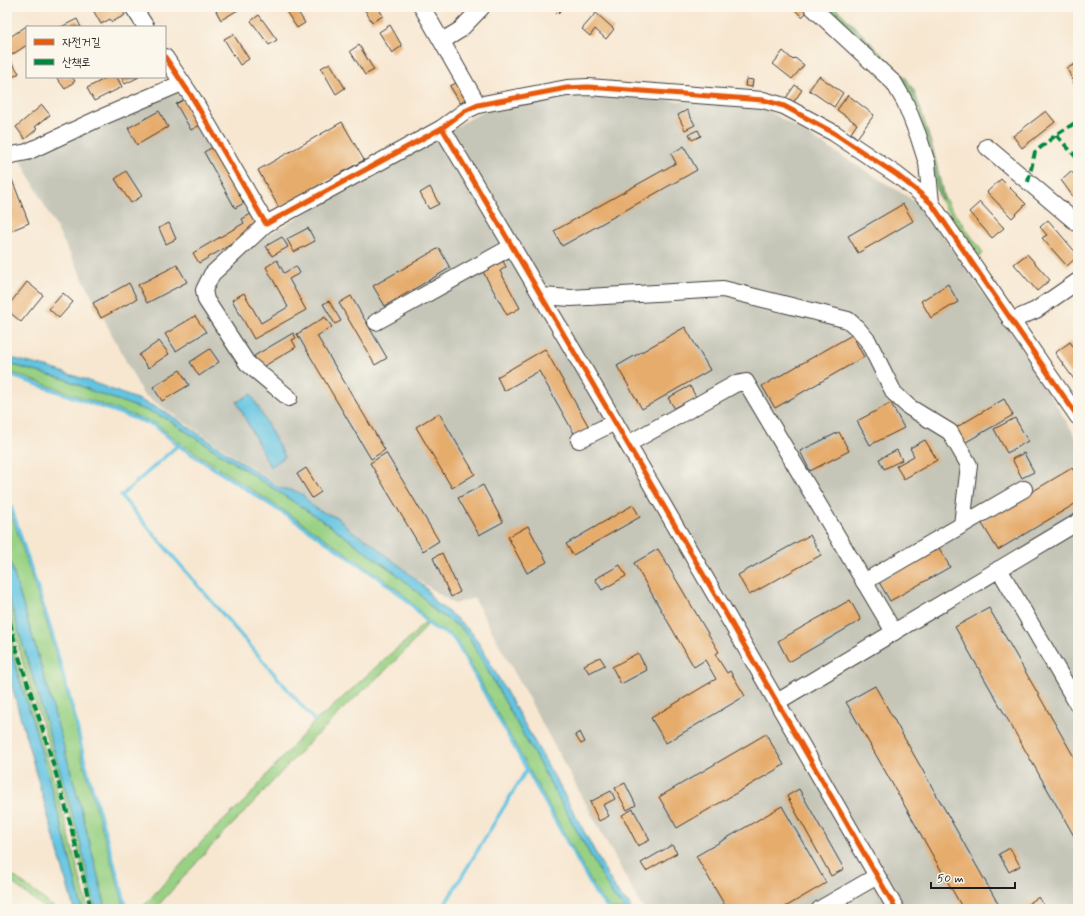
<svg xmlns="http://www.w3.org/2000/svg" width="1085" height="916" font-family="Mynerve,'Poor Story',sans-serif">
<rect width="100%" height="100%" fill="#fbf7ec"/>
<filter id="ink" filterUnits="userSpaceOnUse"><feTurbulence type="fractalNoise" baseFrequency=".025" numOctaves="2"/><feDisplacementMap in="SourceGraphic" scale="8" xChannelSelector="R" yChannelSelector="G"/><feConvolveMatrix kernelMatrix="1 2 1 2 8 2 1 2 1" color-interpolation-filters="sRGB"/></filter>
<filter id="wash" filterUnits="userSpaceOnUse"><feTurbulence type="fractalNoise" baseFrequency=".012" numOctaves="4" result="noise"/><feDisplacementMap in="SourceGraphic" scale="16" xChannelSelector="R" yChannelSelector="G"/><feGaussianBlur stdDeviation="0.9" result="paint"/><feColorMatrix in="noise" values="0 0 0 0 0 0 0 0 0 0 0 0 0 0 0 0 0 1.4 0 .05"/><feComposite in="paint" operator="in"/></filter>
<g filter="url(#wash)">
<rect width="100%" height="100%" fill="#f7e7d1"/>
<polygon fill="#c5c5b8" points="177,91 266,236 496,104 572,92 764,108 921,205 1021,346 1078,441 1078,909 643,909 474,598 454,604 143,394 20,158"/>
<g fill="#99d184" stroke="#5a7650">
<polygon points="944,198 983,253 979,257 940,200"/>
<polygon points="7,363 30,370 65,379 92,391 156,414 167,419 332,527 395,573 418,592 435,611 461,628 469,637 613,896 625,909 611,909 597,892 466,656 457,641 451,634 435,627 429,622 413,604 402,593 380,576 295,518 179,442 155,423 7,371"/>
<polygon points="7,501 49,630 75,722 82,759 125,909 106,909 82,812 42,669 7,551"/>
<polygon points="7,592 30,668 78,833 96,909 93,909 71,822 46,736 24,667 7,603"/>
<path d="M7,619C16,659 30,697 41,736C58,793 73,851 88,909H82L68,851L35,728L10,648L7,633Z"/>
<path d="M424,623L427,625C404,656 374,680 346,706C335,716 327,728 315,736L235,822L216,841L155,909H141L208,835L248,798L266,776L316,720L326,713L389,655L410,638Z"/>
<polygon points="7,871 56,909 46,909 7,879"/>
</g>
<polygon fill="#7ab372" stroke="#4b6847" points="827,7 835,7 905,77 914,91 920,107 933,150 944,198 940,200 913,103 902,80"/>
<g fill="#64c4e2" stroke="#40707f">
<polygon points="7,357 50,368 84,379 142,401 166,412 280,488 298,492 304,496 311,505 320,511 338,518 353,532 369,541 393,561 400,566 426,588 434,601 456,618 471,632 477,640 559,785 608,876 620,896 629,904 631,909 625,909 613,896 469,637 461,628 435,611 418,592 395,573 332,527 167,419 156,414 92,391 65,379 30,370 7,363"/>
<polygon points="251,394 285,457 270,467 237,402"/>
<polygon points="7,551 42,669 82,812 106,909 96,909 78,833 30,668 7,592"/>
<path d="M7,633C13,665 26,697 35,729C52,789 68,849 82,909H74L7,669Z"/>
</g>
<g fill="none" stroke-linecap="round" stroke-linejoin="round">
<g stroke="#64c4e2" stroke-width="3.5">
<polyline points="7,374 154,425 178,445 294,520 379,578 401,595 417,610 426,622 436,629 451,636 456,642 596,894 609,909"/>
<polyline points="178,445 121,496 314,720"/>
<polyline points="7,494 51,630 76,722 84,759 125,902 127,909"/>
<polyline points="442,909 527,769"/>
</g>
</g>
<g id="blocks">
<g fill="#e6ac6c">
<polygon points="97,7 121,7 125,15 112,22 110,19 101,24 93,10"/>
<polygon points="223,7 243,7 221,20 216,11"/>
<polygon points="283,7 295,7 305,23 297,28"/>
<polygon points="363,7 378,7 383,16 372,22"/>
<polygon points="556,7 564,7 557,14 553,10"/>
<polygon points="622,7 634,7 629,13"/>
<polygon points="797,7 803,7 808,11 802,17 794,9"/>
<polygon points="596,13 614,29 606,39 595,29 590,36 582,29"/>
<polygon points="259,15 277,40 269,45 251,21"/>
<polygon points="77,19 81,27 61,27"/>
<polygon points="28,25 29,27 27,27 27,45 7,58 7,39"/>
<polygon points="390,25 402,46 392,53 379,32"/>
<polygon points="233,34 249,59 240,65 224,39"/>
<polygon points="359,45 374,70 365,75 350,51"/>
<polygon points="783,51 793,60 795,58 804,65 792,79 773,64"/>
<polygon points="10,60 19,73 7,81 7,62"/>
<polygon points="330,63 345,88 336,94 321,68"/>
<polygon points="1078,63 1078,92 1067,68"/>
<polygon points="819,76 843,93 834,107 809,90"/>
<polygon points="56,77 72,77 75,81 65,89"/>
<polygon points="108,77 117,77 122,87 94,101 87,88"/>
<polygon points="121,77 139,77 125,84"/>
<polygon points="746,79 753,80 752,87 745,86"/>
<polygon points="460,81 469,98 460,103 450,86"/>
<polygon points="795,85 802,90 793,103 786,98"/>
<polygon points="848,95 874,115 857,138 851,133 857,124 837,110"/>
<polygon points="185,99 200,125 191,130 176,104"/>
<polygon points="42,105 50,115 35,127 37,129 25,139 16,127"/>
<polygon points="687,110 695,125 685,130 678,115"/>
<polygon points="159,111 168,127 137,145 128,128"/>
<polygon points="1046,111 1055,122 1022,148 1013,136"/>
<polygon points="342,122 364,160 279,208 258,170"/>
<polygon points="698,130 701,136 692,140 689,134"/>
<polygon points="684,146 697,170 562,246 554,231 676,163 671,154"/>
<polygon points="213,147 244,203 235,208 204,152"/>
<polygon points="7,167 29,223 10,231 7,224"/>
<polygon points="126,171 142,196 131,203 115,179"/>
<polygon points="1071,171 1078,180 1078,195 1074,198 1061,180"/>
<polygon points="1001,179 1026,204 1012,218 987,192"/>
<polygon points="430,187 439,204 429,209 420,193"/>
<polygon points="980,202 1004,228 992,238 969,212"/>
<polygon points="903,204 913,221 858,253 848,236"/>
<polygon points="251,214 259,228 199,263 193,253 244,223 242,219"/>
<polygon points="1048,220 1078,255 1078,256 1067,266 1042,238 1047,235 1040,227"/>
<polygon points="169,223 176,239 166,244 159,228"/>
<polygon points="308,228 315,241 294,252 287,239"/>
<polygon points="282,237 288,247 272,256 266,246"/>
<polygon points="439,248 450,268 385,306 373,286"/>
<polygon points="1027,254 1050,280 1037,291 1014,264"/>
<polygon points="502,259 506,267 500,271 520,308 507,315 482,270"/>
<polygon points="277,260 284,273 296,266 300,273 289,279 306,310 254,339 232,300 244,293 261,323 288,307 266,267"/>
<polygon points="177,265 187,282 147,303 138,285"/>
<polygon points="27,282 43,295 21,322 7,310 7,307"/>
<polygon points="129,283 137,299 101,318 93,303"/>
<polygon points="948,284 958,302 931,318 921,301"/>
<polygon points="63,293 73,302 59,318 49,309"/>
<polygon points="351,296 387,358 375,365 339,303"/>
<polygon points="329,301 341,321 335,324 323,304"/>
<polygon points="195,316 206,332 176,351 165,334"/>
<polygon points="325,317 332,327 317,336 385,450 371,459 297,334"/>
<polygon points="685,327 710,370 642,409 617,366"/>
<polygon points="293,333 296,338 292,340 296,347 261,368 254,356"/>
<polygon points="852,335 864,357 775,408 762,386"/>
<polygon points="159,341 169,354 148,368 139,355"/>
<polygon points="1070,342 1078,353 1078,380 1076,382 1055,353"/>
<polygon points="210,349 219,362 199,376 190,362"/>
<polygon points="545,349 590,429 576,437 539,371 504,391 497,377"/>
<polygon points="180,370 189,385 162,401 153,387"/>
<polygon points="690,386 696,397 675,409 668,398"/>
<polygon points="1004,399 1013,415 961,445 952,430"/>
<polygon points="891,403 904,428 870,445 857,421"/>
<polygon points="439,413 475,474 452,488 416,427"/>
<polygon points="1015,418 1028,441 1007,453 994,429"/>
<polygon points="839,432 849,451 810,471 800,451"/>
<polygon points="925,440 937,460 904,479 896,466 914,456 910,448"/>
<polygon points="897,450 902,460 884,469 879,459"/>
<polygon points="386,453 439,541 423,551 370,463"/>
<polygon points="1024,453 1034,472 1022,478 1012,459"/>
<polygon points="306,468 321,492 312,498 297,474"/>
<polygon points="1072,468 1078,478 1078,502 998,550 981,522"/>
<polygon points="483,485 503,522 479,535 458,498"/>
<polygon points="633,505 640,517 573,555 566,544"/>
<polygon points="528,526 547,562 527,573 508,537"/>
<polygon points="810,535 821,555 749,595 738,575"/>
<polygon points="939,548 950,567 890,601 879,582"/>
<polygon points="658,549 719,652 715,654 727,673 730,671 745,696 666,743 651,718 716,679 705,660 694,667 634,563"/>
<polygon points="442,553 460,592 451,597 433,558"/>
<polygon points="620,565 626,576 602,590 595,579"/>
<polygon points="850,600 861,620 789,662 778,641"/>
<polygon points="989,608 1078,764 1078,843 955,627"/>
<polygon points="638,653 647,670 621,684 612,667"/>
<polygon points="600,657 605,665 589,673 584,665"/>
<polygon points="875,686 1001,909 963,909 846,702"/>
<polygon points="580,732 585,742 581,744 575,735"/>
<polygon points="766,734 784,765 677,828 659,797"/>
<polygon points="625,783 636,805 627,810 615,788"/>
<polygon points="799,789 844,869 831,876 787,796"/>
<polygon points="611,791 615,799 603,805 609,816 599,821 590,802"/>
<polygon points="782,806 826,883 782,909 727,909 696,856"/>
<polygon points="633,809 650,840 638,846 622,815"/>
<polygon points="672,845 677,853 646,871 641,863"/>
<polygon points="1010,848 1020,866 1009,872 999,854"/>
<polygon points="1039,897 1046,909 1028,909 1026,905"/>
</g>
</g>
</g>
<g filter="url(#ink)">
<use href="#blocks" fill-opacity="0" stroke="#3d3a37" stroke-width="1"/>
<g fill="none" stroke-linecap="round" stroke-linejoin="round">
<defs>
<g id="minor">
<polyline points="133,7 146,27"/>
<polyline points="422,7 478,105"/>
<polyline points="812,7 894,83 905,102 918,135 927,163 931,203"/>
<polyline points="442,41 460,30 482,7"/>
<polyline points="165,57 192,97 266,224"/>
<path d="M442,128C596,387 746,648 896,909"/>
<polyline points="987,147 1078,224"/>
<polyline points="7,156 27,152 100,118 182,83"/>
<polyline points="542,296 571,298 723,289 848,320 857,328 868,341 894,393 909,407 950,432 969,465 962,525"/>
<polyline points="1011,321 1036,310 1078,281"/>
<polyline points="376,322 513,246"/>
<polyline points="289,398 247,363 206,300 204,290 212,274 266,224 442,128 465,111 478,105 567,88 588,87 763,100 784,106 834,133 897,175 916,190 931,203 1078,417"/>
<polyline points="579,440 615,422"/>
<polyline points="628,444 735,384 746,382 894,632"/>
<polyline points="999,569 1078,705"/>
<polyline points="864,582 1024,489"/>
<polyline points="777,702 1078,522"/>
<polyline points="820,909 877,876"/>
</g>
</defs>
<use href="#minor" stroke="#3d3a37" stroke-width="18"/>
<use href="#minor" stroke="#fff" stroke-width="16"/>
<g stroke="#00873e" stroke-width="4" stroke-dasharray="8 4" stroke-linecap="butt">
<polyline points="1056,135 1078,159"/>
<polyline points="1028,182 1035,152 1056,135 1078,121"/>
<polyline points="7,610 17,651 44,733 70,822 91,909"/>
</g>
<defs>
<g id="cycleway">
<polyline points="165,57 192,97 266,224 442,128 465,111 478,105 567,88 588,87 763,100 784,106 834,133 897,175 916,190 931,203 1078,417"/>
<path d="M442,128C596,387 746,648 896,909"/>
</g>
</defs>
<use href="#cycleway" stroke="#fbf7ec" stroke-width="8"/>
<use href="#cycleway" stroke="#e8590c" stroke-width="5"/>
</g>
</g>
<rect width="1085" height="916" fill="none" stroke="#fbf7ec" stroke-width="24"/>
<rect x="26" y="26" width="140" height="52" fill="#fbf7ec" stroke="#a29f99"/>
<rect x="34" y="39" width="20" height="6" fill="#e8590c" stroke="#a29f99"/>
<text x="62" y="46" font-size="12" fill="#1c1c1c">자전거길</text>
<rect x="34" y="59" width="20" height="6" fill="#00873e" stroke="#a29f99"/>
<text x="62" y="66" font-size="12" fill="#1c1c1c">산책로</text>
<path d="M931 882v6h84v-6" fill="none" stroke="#1c1c1c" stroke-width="2"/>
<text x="937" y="882" font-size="12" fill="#1c1c1c" stroke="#fbf7ec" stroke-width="3" paint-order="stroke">50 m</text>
</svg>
